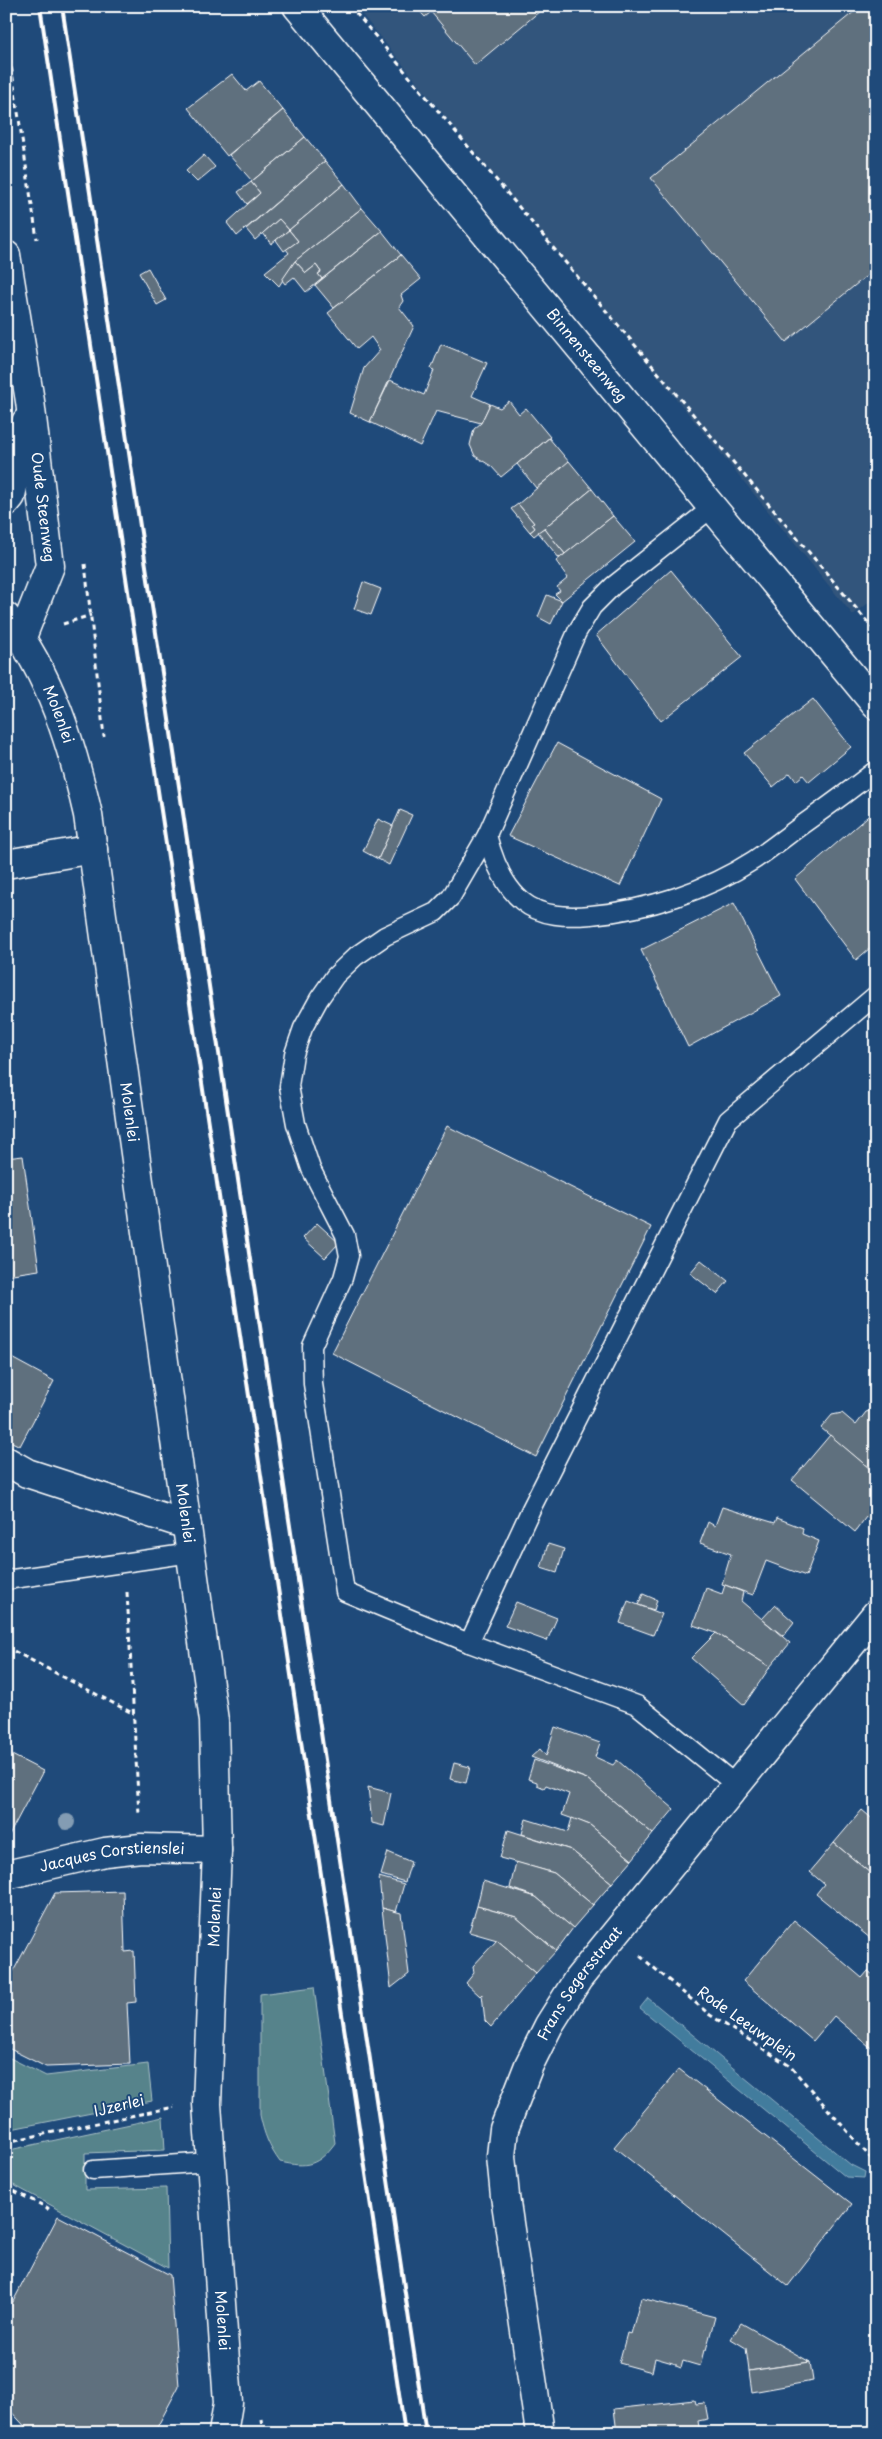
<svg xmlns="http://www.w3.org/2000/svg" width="882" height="2439" font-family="'Playpen Sans',sans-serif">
<rect width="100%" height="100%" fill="#1f4a7a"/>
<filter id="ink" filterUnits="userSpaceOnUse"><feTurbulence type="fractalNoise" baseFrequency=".02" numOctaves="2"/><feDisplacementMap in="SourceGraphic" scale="10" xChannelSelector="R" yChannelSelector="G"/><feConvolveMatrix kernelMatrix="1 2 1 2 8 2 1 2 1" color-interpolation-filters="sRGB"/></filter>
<g filter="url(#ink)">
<polygon fill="#32557b" points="355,6 876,6 876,597 853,615"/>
<g fill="#56838b" stroke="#aac1c5">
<path d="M314,1987L335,2143C318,2166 307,2168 280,2162C269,2147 264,2134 260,2115V1994Z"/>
<polygon points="6,2056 46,2076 148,2064 152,2101 6,2130"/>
<polygon points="163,2117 165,2150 85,2153 85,2190 166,2188 168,2268 6,2181 6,2153 14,2149"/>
</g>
<polygon fill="#437b9d" stroke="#8eb0c4" points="648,1998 851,2165 865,2172 864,2178 846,2177 640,2008"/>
<g fill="#5e6f7e" stroke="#fff">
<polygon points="415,6 546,6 475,65 431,12 425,17"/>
<polygon points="861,6 876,6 876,268 786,342 651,178"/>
<polygon points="232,74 246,91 259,81 283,110 227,156 188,108"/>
<polygon points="283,110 305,137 252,181 229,155"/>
<polygon points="305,137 325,161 237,236 227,223 260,193 251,182"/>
<polygon points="204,155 215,167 197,182 186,171"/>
<polygon points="325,161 344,184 289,230 279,219 255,240 246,229"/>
<polygon points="251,182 260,193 247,204 238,192"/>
<polygon points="344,184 362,208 295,261 279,286 265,272 289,253 286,249 298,241 289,230"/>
<polygon points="362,208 382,231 322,279 318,274 321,272 316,265 306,273 295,261"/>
<polygon points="279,219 289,230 271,244 263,233"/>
<polygon points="289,230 298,241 284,251 276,240"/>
<polygon points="382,231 401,255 334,308 315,285"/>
<polygon points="401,255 421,279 401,295 403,301 399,307 414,326 370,422 350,413 364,368 380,350 371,337 357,349 328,313"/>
<polygon points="295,261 306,273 316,265 321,272 318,274 322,279 306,292 294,277 285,284 282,280"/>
<polygon points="148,268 166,300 157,305 139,273"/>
<polygon points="441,344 487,363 472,396 490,404 481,423 436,411 420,446 370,422 390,380 424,395 434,370 431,369"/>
<polygon points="509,401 519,414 526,408 550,437 501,477 491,466 475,456 470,445 474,429 481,423 490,404 500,408"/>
<polygon points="549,438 569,462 536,488 517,464"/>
<polygon points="569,461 592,489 534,536 530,532 535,528 532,524 534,523 518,504"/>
<polygon points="592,489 613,516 565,554 544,528"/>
<polygon points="518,504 534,523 532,524 535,528 530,532 511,509"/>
<polygon points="613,516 635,542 562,601 555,594 560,591 557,587 568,578 556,561"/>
<polygon points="544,528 565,554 559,558 538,532"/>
<polygon points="671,570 742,657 661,721 596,635"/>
<polygon points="363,582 381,589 371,615 354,609"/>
<polygon points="547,595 562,601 551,624 538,617"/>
<polygon points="813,699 851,747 809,782 803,775 796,781 790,773 773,787 744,753"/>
<polygon points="557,743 661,799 620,886 508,836"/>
<polygon points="400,810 412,815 389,865 378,859"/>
<polygon points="874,811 876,813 876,943 856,960 795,879"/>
<polygon points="378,819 393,826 378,859 363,851"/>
<polygon points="734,903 781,996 688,1047 641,950"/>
<polygon points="447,1126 651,1227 536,1457 332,1353"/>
<polygon points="23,1156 39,1270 6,1275 6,1158"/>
<polygon points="317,1223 339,1243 325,1258 303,1238"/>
<polygon points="701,1260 728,1281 717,1294 690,1273"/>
<polygon points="6,1355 54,1381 20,1446 6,1439"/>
<polygon points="876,1409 876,1474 821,1428 832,1415 842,1413 856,1425 866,1412"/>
<polygon points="830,1435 876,1474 876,1525 866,1517 855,1532 792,1480"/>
<polygon points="722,1507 775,1523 777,1518 803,1528 802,1534 819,1541 806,1576 766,1561 753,1595 722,1584 731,1554 700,1543 708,1522 715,1526"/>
<polygon points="548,1544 564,1549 557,1573 541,1568"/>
<polygon points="725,1585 743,1592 741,1601 790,1643 770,1667 716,1633 693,1625 706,1588 722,1594"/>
<polygon points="643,1594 657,1600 654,1610 638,1605"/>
<polygon points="628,1601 662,1614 653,1635 620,1623"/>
<polygon points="516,1602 557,1618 547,1641 505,1626"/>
<polygon points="775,1605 794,1622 783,1636 762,1619"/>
<polygon points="716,1633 770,1667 744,1705 691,1658"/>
<polygon points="555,1727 600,1743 595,1757 613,1765 617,1760 674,1809 653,1834 587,1779 531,1757 540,1749 546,1756"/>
<polygon points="6,1752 43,1771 6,1841"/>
<polygon points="534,1760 587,1779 653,1834 632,1860 590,1825 562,1815 569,1794 546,1785 544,1788 537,1785 537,1782 528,1779"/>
<polygon points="454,1763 470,1767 466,1783 450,1779"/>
<polygon points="368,1787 391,1793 384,1826 372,1823"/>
<polygon points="862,1810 876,1822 876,1878 834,1843"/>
<polygon points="572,1818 590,1825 632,1860 612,1883 571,1850 522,1834 526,1819 568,1832"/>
<polygon points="508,1830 571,1850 612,1883 593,1905 554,1873 500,1858"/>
<polygon points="834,1843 876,1878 876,1943 816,1894 824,1884 810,1872"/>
<polygon points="388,1852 411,1862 405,1882 381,1875"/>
<polygon points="516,1862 554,1873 593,1905 573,1928 536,1897 510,1888"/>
<polygon points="379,1877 404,1884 396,1912 382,1908"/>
<polygon points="483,1881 536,1897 573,1928 556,1951 516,1917 477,1906"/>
<polygon points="123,1891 125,1952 134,1951 136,2002 127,2003 130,2064 46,2067 6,2047 6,1985 55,1893"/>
<polygon points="477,1906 516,1917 556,1951 536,1973 497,1940 469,1932"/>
<polygon points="382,1908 401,1913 409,1974 391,1988"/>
<polygon points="794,1920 862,1978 868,1971 876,1977 876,2052 834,2016 813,2041 743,1981"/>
<polygon points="497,1940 536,1973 491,2027 485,2021 482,1994 480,1996 466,1983 474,1973 473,1966"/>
<polygon points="679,2069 852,2204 788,2286 614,2147"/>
<polygon points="58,2216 170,2275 179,2386 154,2433 31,2433 6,2406 6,2315"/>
<polygon points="641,2298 715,2317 706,2350 704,2350 700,2366 683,2361 681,2368 676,2366 676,2364 655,2358 652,2372 619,2363 627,2333 631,2334"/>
<polygon points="741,2323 810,2362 749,2371 746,2348 731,2339"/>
<polygon points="810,2362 813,2381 752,2392 749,2371"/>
<polygon points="694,2400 695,2404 705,2403 708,2419 698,2421 700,2433 617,2433 614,2409"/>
</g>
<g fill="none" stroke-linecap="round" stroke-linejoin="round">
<defs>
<g id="lane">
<polyline points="713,507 613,586 592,607 577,632 487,835 451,897 436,912 385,936 356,956 335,976 319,999 303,1028 294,1054 289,1086 296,1124 311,1169 345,1235 349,1256 343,1278 312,1346 313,1384 345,1592 469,1643 637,1705 736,1785"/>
<path d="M487,835C493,859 503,885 522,901C541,917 568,917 591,915C647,910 706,891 754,860C772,848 789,834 806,822C830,805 853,788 876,770"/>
<polyline points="6,1580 191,1553"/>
<polyline points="469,1643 531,1509 728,1120 876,995"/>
<polyline points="93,2170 210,2162"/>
</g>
<g id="street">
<path id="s1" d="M297,6L876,705"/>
<path id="s2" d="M6,255L30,401L50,566L22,637"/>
<polyline points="6,502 11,496 26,422"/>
<path id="s3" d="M6,617C51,675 72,745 88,815L214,1721L217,1850L207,2104L228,2403L223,2433"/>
<polyline points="6,864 93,849"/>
<polyline points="6,1461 27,1473 187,1525"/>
<path id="s4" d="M6,1875L105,1852L141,1848L217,1850"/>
<path id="s5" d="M540,2433L505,2196L501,2156L504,2129L529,2065L549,2025L578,1979L876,1614"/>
</g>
</defs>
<use href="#lane" stroke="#fff" stroke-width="21"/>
<use href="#street" stroke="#fff" stroke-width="31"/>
<g stroke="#fff" stroke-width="3" stroke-dasharray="5 4" stroke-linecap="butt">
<polyline points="350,6 876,632"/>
<polyline points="6,32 37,239"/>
<polyline points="85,564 104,737"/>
<polyline points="63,624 91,615"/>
<polyline points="127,1592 139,1815"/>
<polyline points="6,1647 134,1714"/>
<polyline points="640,1956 710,2015 790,2066 876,2164"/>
<polyline points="6,2142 174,2107"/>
<polyline points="6,2187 48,2208 46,2210"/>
<polyline points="261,2419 263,2433"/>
</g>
<use href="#lane" stroke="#1f4a7a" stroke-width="18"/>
<use href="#street" stroke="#1f4a7a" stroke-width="28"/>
<g stroke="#fff" stroke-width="4">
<polyline points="40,6 405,2433"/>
<polyline points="62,6 426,2433"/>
</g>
</g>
<circle fill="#839cb3" cx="67" cy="1822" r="8"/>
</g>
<g text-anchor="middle" stroke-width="4" stroke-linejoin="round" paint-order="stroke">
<g font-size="15" fill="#fff" stroke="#1f4a7a">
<text dy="5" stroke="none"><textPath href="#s1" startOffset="454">Binnensteenweg</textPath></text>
<text dy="5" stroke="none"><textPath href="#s2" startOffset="255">Oude Steenweg</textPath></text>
<text dy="5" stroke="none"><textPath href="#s3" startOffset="111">Molenlei</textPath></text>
<text dy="5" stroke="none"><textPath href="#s3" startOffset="516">Molenlei</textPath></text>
<text dy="5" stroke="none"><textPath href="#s3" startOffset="921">Molenlei</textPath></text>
<text dy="5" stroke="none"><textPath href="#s4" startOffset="108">Jacques Corstienslei</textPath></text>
<text transform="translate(215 1917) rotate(-88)" y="5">Molenlei</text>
<text dy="5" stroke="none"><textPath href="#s5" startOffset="472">Frans Segersstraat</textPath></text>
<text transform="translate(747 2024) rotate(35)" y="5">Rode Leeuwplein</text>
<text transform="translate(119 2106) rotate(-13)" y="5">IJzerlei</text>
<text dy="5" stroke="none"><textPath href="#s3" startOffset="1731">Molenlei</textPath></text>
</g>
</g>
<rect width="882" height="2439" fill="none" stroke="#1f4a7a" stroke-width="25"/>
<rect x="12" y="12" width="857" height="2414" fill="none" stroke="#fff" stroke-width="2" filter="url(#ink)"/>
</svg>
